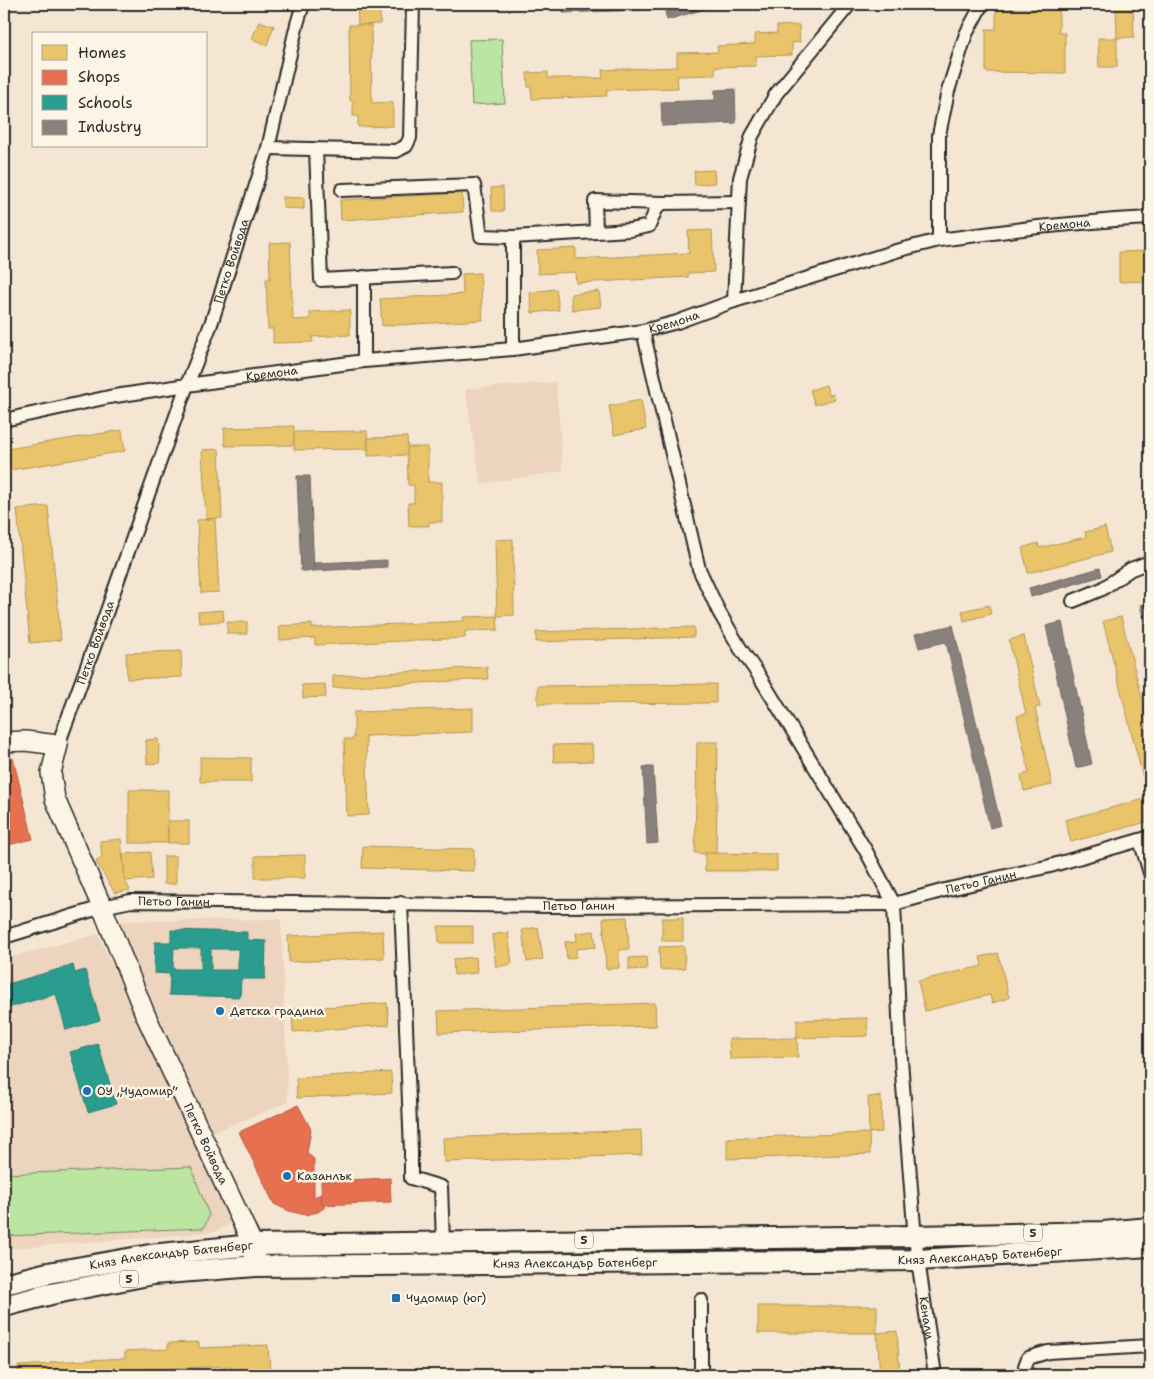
<svg xmlns="http://www.w3.org/2000/svg" width="1154" height="1379" font-family="'Shantell Sans',sans-serif">
<rect width="100%" height="100%" fill="#f5e6d3"/>
<filter id="ink" filterUnits="userSpaceOnUse"><feTurbulence type="fractalNoise" baseFrequency=".02" numOctaves="2"/><feDisplacementMap in="SourceGraphic" scale="10" xChannelSelector="R" yChannelSelector="G"/><feConvolveMatrix kernelMatrix="1 2 1 2 8 2 1 2 1" color-interpolation-filters="sRGB"/></filter>
<g filter="url(#ink)">
<g fill="#edd4be">
<polygon points="556,382 563,471 481,484 465,389"/>
<polygon points="281,919 288,1102 212,1133 114,921"/>
<polygon points="98,934 231,1223 214,1232 4,1249 4,959"/>
</g>
<g fill="#bce5a1" stroke="#748866">
<polygon points="502,39 505,103 472,105 469,40"/>
<polygon points="191,1167 209,1215 204,1228 4,1236 4,1174"/>
</g>
<g fill="#e9c46a" stroke="#b09657">
<polygon points="357,4 380,4 380,24 358,25"/>
<polygon points="1116,4 1133,4 1134,37 1117,38"/>
<polygon points="996,9 1059,9 1059,33 1065,33 1065,73 986,72 986,29 996,29"/>
<polygon points="259,21 274,26 267,45 252,39"/>
<polygon points="349,25 371,25 372,103 393,102 393,126 358,127 358,116 353,116 353,101 350,101"/>
<polygon points="799,25 800,42 792,43 792,55 756,56 756,66 715,67 715,75 677,76 678,88 606,90 607,96 532,99 531,87 528,87 527,73 548,72 548,78 603,78 602,70 677,67 677,53 718,52 717,46 755,44 755,34 777,33 777,26"/>
<polygon points="1098,38 1117,38 1117,67 1099,67"/>
<polygon points="714,170 715,183 695,185 694,171"/>
<polygon points="503,187 504,211 492,211 491,188"/>
<polygon points="462,193 463,212 341,220 340,200"/>
<polygon points="283,197 304,198 304,209 283,208"/>
<polygon points="712,230 714,272 688,273 688,277 576,283 575,272 538,274 537,250 576,248 576,259 689,253 688,231"/>
<polygon points="290,242 293,320 310,319 310,312 350,310 350,335 312,337 313,342 273,343 273,329 268,329 266,279 270,279 269,243"/>
<polygon points="1150,251 1150,281 1119,282 1119,252"/>
<polygon points="480,273 483,320 382,326 380,299 463,294 462,274"/>
<polygon points="556,289 559,310 532,313 530,292"/>
<polygon points="599,291 601,307 572,310 571,294"/>
<polygon points="826,385 829,395 833,394 835,399 815,405 810,390"/>
<polygon points="641,400 646,429 614,435 609,406"/>
<polygon points="294,426 294,445 225,446 224,428"/>
<polygon points="122,430 125,451 11,470 7,449"/>
<polygon points="367,431 368,449 294,450 294,432"/>
<polygon points="407,437 408,455 368,456 368,438"/>
<polygon points="407,447 428,447 428,482 442,482 442,522 429,522 429,526 409,526 408,503 414,503 414,485 408,485"/>
<polygon points="219,449 222,518 206,519 202,450"/>
<polygon points="48,506 61,640 30,643 17,509"/>
<polygon points="215,519 219,592 201,593 197,520"/>
<polygon points="1105,527 1111,552 1028,573 1022,548 1038,543 1039,548 1086,537 1085,532"/>
<polygon points="513,539 514,615 497,616 495,540"/>
<polygon points="989,605 991,614 964,621 962,611"/>
<polygon points="223,610 224,621 199,623 198,612"/>
<polygon points="497,616 498,630 465,631 465,638 315,645 315,638 280,640 279,626 312,624 312,628 464,621 463,617"/>
<polygon points="1121,617 1150,728 1150,805 1103,621"/>
<rect x="227" y="622" width="20" height="12"/>
<polygon points="694,627 694,637 536,642 536,632"/>
<polygon points="1024,636 1040,707 1035,708 1052,785 1024,791 1021,775 1029,773 1017,716 1026,714 1009,640"/>
<polygon points="181,651 182,677 127,679 126,653"/>
<polygon points="487,667 488,679 333,688 333,676"/>
<polygon points="325,684 326,697 303,698 302,685"/>
<polygon points="716,684 716,703 538,704 538,686"/>
<polygon points="473,708 473,732 366,736 369,815 347,816 344,739 354,739 354,712"/>
<polygon points="158,739 160,763 147,764 146,740"/>
<polygon points="697,742 718,742 716,854 695,853"/>
<polygon points="592,744 593,761 554,762 553,745"/>
<polygon points="200,757 251,758 251,782 200,782"/>
<rect x="129" y="790" width="39" height="53"/>
<polygon points="1148,798 1150,811 1145,812 1147,822 1071,842 1065,820"/>
<rect x="168" y="821" width="21" height="22"/>
<polygon points="121,839 125,881 130,890 115,893 96,862 102,856 100,841"/>
<polygon points="363,846 474,849 474,871 362,868"/>
<polygon points="150,852 152,879 125,881 123,854"/>
<polygon points="705,853 777,854 777,871 705,871"/>
<polygon points="305,855 305,878 255,878 255,856"/>
<rect x="164" y="856" width="12" height="28"/>
<polygon points="627,917 629,949 619,950 619,968 606,969 603,918"/>
<rect x="662" y="918" width="21" height="23"/>
<polygon points="438,926 473,926 473,943 439,943"/>
<polygon points="538,927 543,959 527,962 522,930"/>
<polygon points="383,931 384,958 289,962 288,936"/>
<polygon points="594,931 596,947 576,949 576,957 567,959 565,942 577,941 576,933"/>
<polygon points="508,932 512,964 496,967 492,935"/>
<polygon points="684,946 685,968 660,970 659,947"/>
<polygon points="998,953 1009,998 992,1003 990,995 925,1011 918,981 982,966 980,957"/>
<polygon points="476,957 477,973 454,975 453,959"/>
<polygon points="646,957 647,969 629,970 629,958"/>
<polygon points="387,1003 389,1025 293,1032 292,1009"/>
<polygon points="655,1003 656,1026 439,1033 438,1011"/>
<polygon points="867,1018 868,1036 797,1038 797,1020"/>
<polygon points="797,1038 798,1057 730,1059 729,1039"/>
<polygon points="391,1072 392,1093 297,1098 296,1078"/>
<polygon points="881,1096 882,1132 869,1133 868,1097"/>
<polygon points="641,1130 642,1155 444,1162 443,1138"/>
<polygon points="869,1133 870,1154 727,1159 727,1138"/>
<rect x="758" y="1306" width="119" height="27"/>
<polygon points="897,1331 900,1375 880,1375 877,1333"/>
<polygon points="199,1342 199,1348 268,1345 270,1371 231,1372 231,1366 128,1370 128,1375 18,1375 18,1366 51,1364 51,1362 125,1358 125,1351 168,1349 168,1343"/>
</g>
<g fill="#e76f51" stroke="#af5b46">
<polygon points="13,758 33,839 4,846 4,760"/>
<polygon points="298,1105 311,1129 307,1153 314,1159 314,1197 324,1193 325,1207 318,1212 305,1215 289,1211 274,1204 239,1132"/>
<polygon points="390,1178 391,1202 322,1205 321,1181"/>
</g>
<g fill="#2a9d8f" stroke="#2a7b71" fill-rule="evenodd">
<path d="M171,930L247,932V940L266,941L265,979H241L240,997L169,995L170,974L154,973L155,942H171ZM174,948H201V969H173ZM211,949H238V970H211Z"/>
<polygon points="73,965 75,973 85,970 100,1020 66,1030 56,994 4,1009 4,985"/>
<polygon points="98,1044 116,1104 88,1112 70,1052"/>
</g>
<g fill="#8a817c" stroke="#6e6764">
<polygon points="563,4 663,4 663,9 563,13"/>
<polygon points="692,4 722,4 667,20 665,12"/>
<polygon points="735,89 736,123 662,126 661,102 715,100 715,90"/>
<polygon points="297,476 310,476 314,571 301,571"/>
<polygon points="387,560 387,567 314,571 314,563"/>
<polygon points="1100,568 1102,576 1031,597 1029,588"/>
<polygon points="1150,602 1150,643 1140,605"/>
<polygon points="1062,622 1092,764 1076,768 1046,626"/>
<polygon points="953,625 1001,825 990,828 946,642 919,648 915,634"/>
<polygon points="643,767 653,767 658,843 647,844"/>
</g>
<g fill="none" stroke-linecap="round" stroke-linejoin="round">
<defs>
<g id="street">
<polyline points="268,148 396,151 406,146 410,138 413,4"/>
<polyline points="316,149 321,280 452,273"/>
<polyline points="342,190 474,185 481,236 513,237 630,230 649,226 657,207 663,203"/>
<polyline points="596,232 595,201 663,203 739,202"/>
<polyline points="513,237 513,349"/>
<polyline points="939,240 939,135 948,91 966,34 982,4"/>
<polyline points="734,301 740,178 752,136 776,94 850,4"/>
<path id="s1" d="M643,331L699,569L719,612L740,648L758,674L866,851L894,904L901,1060L914,1227L918,1260L935,1375"/>
<polyline points="364,361 364,277"/>
<path id="s2" d="M4,420L109,397L187,385L364,361L513,349L643,331L677,322L734,301L896,251L939,240L1038,227L1115,220L1150,218"/>
<polyline points="1073,601 1102,589 1131,569 1150,562"/>
<path id="s3" d="M58,745L97,639L187,385L211,324L268,148L297,24L303,4"/>
<polyline points="1140,840 1150,873"/>
<polyline points="401,903 411,1151 411,1178 441,1187 443,1242"/>
<path id="s4" d="M4,937L102,907L131,901L555,906L894,904L945,890L1050,866L1150,837"/>
<polyline points="701,1375 701,1300"/>
<polyline points="1026,1375 1025,1366 1028,1358 1048,1352 1150,1346"/>
</g>
<g id="secondary">
<path id="s5" d="M4,742L25,741L58,745L51,773L55,799L102,907L145,1014L253,1245L255,1258"/>
</g>
<g id="primary">
<path id="s6" d="M4,1284L48,1273L150,1255L253,1245L915,1236L1103,1232L1150,1228"/>
<path id="s7" d="M4,1306L51,1294L153,1274L256,1266L918,1260L1150,1246"/>
</g>
</defs>
<use href="#street" stroke="#2b2b2b" stroke-width="16"/>
<use href="#secondary" stroke="#2b2b2b" stroke-width="22"/>
<use href="#primary" stroke="#2b2b2b" stroke-width="24"/>
<use href="#street" stroke="#fcf5e5" stroke-width="12"/>
<use href="#secondary" stroke="#fcf5e5" stroke-width="19"/>
<use href="#primary" stroke="#fcf5e5" stroke-width="20"/>
</g>
</g>
<g fill="#1f6fb2" stroke="#fcf5e5" stroke-width="2">
<circle cx="220" cy="1011" r="5"/>
<circle cx="87" cy="1091" r="5"/>
<circle cx="287" cy="1176" r="5"/>
<rect x="391" y="1293" width="10" height="10" rx="2.5"/>
</g>
<g text-anchor="middle" stroke-width="5" stroke-linejoin="round" paint-order="stroke">
<g fill="#fcf5e5" stroke="#6a6863" stroke-width="1">
<rect x="1024" y="1224.5" width="18" height="17" rx="4"/>
<rect x="575" y="1231.5" width="18" height="17" rx="4"/>
<rect x="120" y="1270.5" width="18" height="17" rx="4"/>
</g>
<g font-size="11" font-weight="bold" fill="#2b2b2b">
<text x="1033" y="1237">5</text>
<text x="584" y="1244">5</text>
<text x="129" y="1283">5</text>
</g>
<g font-size="12" fill="#2b2b2b" stroke="#fcf5e5">
<text dy="4" stroke="none"><textPath href="#s2" startOffset="1082">Кремона</textPath></text>
<text dy="4" stroke="none"><textPath href="#s3" startOffset="514">Петко Войвода</textPath></text>
<text dy="4" stroke="none"><textPath href="#s2" startOffset="678">Кремона</textPath></text>
<text dy="4" stroke="none"><textPath href="#s2" startOffset="272">Кремона</textPath></text>
<text dy="4" stroke="none"><textPath href="#s3" startOffset="109">Петко Войвода</textPath></text>
<text dy="4" stroke="none"><textPath href="#s4" startOffset="985">Петьо Ганин</textPath></text>
<text dy="4" stroke="none"><textPath href="#s4" startOffset="175">Петьо Ганин</textPath></text>
<text dy="4" stroke="none"><textPath href="#s4" startOffset="580">Петьо Ганин</textPath></text>
<text dy="4" stroke="none"><textPath href="#s5" startOffset="486">Петко Войвода</textPath></text>
<text dy="4" stroke="none"><textPath href="#s6" startOffset="170">Княз Александър Батенберг</textPath></text>
<text dy="4" stroke="none"><textPath href="#s7" startOffset="980">Княз Александър Батенберг</textPath></text>
<text dy="4" stroke="none"><textPath href="#s7" startOffset="575">Княз Александър Батенберг</textPath></text>
<text dy="4" stroke="none"><textPath href="#s1" startOffset="1048">Кенали</textPath></text>
</g>
<g font-size="12" fill="#2b2b2b" stroke="#fcf5e5" text-anchor="start">
<text x="230" y="1015">Детска градина</text>
<text x="97" y="1095">ОУ „Чудомир“</text>
<text x="297" y="1180">Казанлък</text>
<text x="406" y="1302">Чудомир (юг)</text>
</g>
</g>
<rect width="1154" height="1379" fill="none" stroke="#fcf5e5" stroke-width="20"/>
<rect x="10" y="10" width="1134" height="1359" fill="none" stroke="#2b2b2b" stroke-width="2" filter="url(#ink)"/>
<rect x="32" y="32" width="175" height="115" fill="#fcf5e5" stroke="#a8a49b"/>
<rect x="42" y="45" width="25" height="15" fill="#e9c46a" stroke="#a8a49b"/>
<text x="78" y="58" font-size="15" fill="#2b2b2b">Homes</text>
<rect x="42" y="70" width="25" height="15" fill="#e76f51" stroke="#a8a49b"/>
<text x="78" y="82" font-size="15" fill="#2b2b2b">Shops</text>
<rect x="42" y="95" width="25" height="15" fill="#2a9d8f" stroke="#a8a49b"/>
<text x="78" y="108" font-size="15" fill="#2b2b2b">Schools</text>
<rect x="42" y="120" width="25" height="15" fill="#8a817c" stroke="#a8a49b"/>
<text x="78" y="132" font-size="15" fill="#2b2b2b">Industry</text>
</svg>
